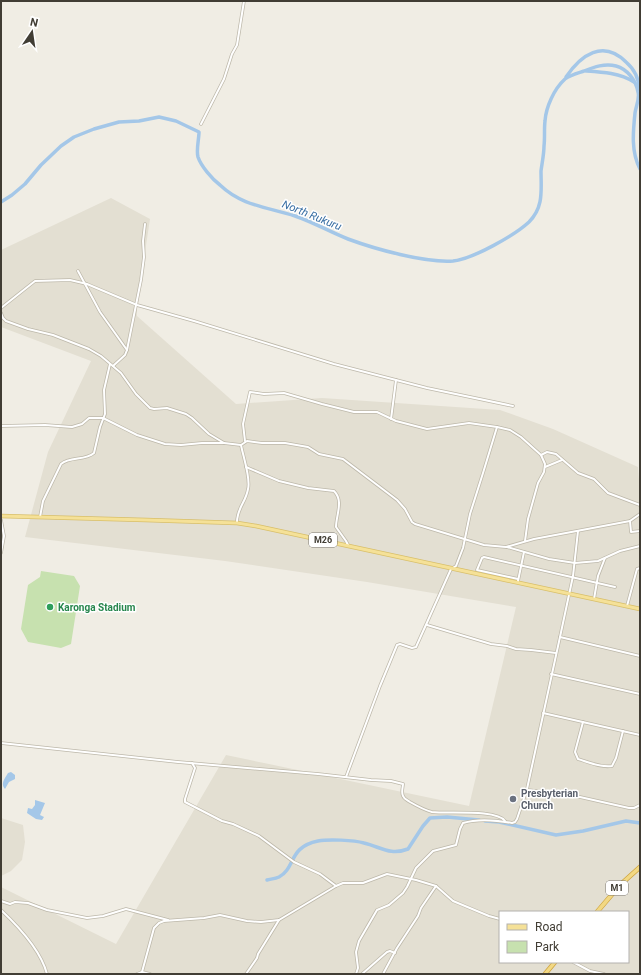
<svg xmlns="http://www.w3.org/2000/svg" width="641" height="975" font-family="Roboto,sans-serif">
<rect width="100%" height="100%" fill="#f0ede4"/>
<g fill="#e3dfd2" fill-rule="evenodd">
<path d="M111,198L150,219L137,305V316L236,404L322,398L500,410L553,429L638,467L640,492V974H1V887L116,944L226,755L469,806L516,607L367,582L225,561L25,537L48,452L91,361L1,327V250ZM500,912H628V962H500Z"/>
<polygon points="1,818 23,825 25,842 22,860 11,871 1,876"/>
</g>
<polygon fill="#c7e1af" points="41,571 74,576 80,586 71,644 61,648 28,642 21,629 28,585 40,577"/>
<g fill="#a4c7e8">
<path d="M11,772L15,775V779L9,782L5,789C0,784 5,778 8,773Z"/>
<polygon points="35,800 45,803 40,815 44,817 42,820 36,819 27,813 28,808 32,809 35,805"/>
</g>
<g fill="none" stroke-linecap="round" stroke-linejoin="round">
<g stroke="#a4c7e8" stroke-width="3.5">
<path d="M586,71C602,72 620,73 634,82"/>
<path d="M566,77C581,55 603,39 626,62C634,69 639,78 639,89"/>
<path d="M1,202L12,195L25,184L41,165L61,146L74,137L94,129L119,122L139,121L159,117L176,121L199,132C199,139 196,150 198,157C201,166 212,179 220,185C242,206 267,207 295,216C313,222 330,232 348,239C375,249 425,263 453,261C473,259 515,235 529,222C544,207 541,190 541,171C542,163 544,154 544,146C545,138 544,129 545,121C546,107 554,89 565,79C570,75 578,73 584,71C594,67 605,63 616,66C627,69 636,80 638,92C640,98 636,106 635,113C633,132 631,152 640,169"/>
<polyline points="485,821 499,822 556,835 583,831 626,821 640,823"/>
<path d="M267,880C270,879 275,879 279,877C296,868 288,847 318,841C328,839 354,840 364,843C381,847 390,856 408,849L423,826L430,818L447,817L479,820"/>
</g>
<defs>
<g id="minor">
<polyline points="201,124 224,79 232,54 237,45 244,1"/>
<polyline points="78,271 100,312 127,350 125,355 113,366"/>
<polyline points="1,308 35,281 70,280 87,284 137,305 194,321 334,364 427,388 513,406"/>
<polyline points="1,313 3,318 6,321 28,329 53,335 89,349 101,356 121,373 136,394 150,408 154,409 167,408 186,414 192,418 209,434 224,443"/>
<polyline points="127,350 141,280 144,257 143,241 145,224"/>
<polyline points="391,419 396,380"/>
<polyline points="1,426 45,425 72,427 82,424 89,418 103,418 137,435 165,444 181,445 202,443 224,443 241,445 247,441 262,443 285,443 308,447 319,454 343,459 397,500 405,509 412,522 415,524 484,545 506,547 534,539 630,521 640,514"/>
<polyline points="497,427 510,430 521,437 541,455 545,464 544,472 538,483 528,519 525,541"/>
<polyline points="245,441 243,424 250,392 264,394 284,393 322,404 354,412 377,412 396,421 427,429 469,423 497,427 483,473 470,514 463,548 456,566 451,569 416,647 412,648 400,644 397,645 380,686 346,777"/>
<polyline points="541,455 547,452 556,454 578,473 594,479 608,493 640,505"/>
<path d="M246,467L279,481L308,488L334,491C344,501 336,515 336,527L346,541L348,545"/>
<polyline points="545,467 562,460"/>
<path d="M40,517L43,501L61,464C70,456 85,461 94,453L100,427L105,414L104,390L110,364"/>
<polyline points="1,520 4,536 1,553"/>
<polyline points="630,521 631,532 640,531"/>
<path d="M237,522C237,508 246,502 248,489C251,479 243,456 241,445"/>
<polyline points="507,547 549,559 575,563 598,561 620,551 640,546"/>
<polyline points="518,579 477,570 482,558 484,557 615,587"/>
<polyline points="518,581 524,552"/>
<polyline points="594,599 598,576 605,558"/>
<polyline points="627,606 637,569 640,568"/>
<polyline points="427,625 491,644 507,646 516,649 531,650 556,653"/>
<polyline points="560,637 640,656"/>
<polyline points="551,674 640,694"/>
<polyline points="543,713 640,735"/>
<path d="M583,722L575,752L578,759C588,762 601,768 612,766L616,758L623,731"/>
<path d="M1,743L178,762L318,774L371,780L391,781L403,784C403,787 401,792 403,796C404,799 407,800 410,802C417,806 424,810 432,812C448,814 496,809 505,821"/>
<polyline points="192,763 195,768 185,799 185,802 222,821 233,824 259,836 294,862 320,874 336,886"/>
<polyline points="528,790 580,797 629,808 634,808 640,805"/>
<polyline points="1,901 10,904 15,902 28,903 47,910 87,918 103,916 126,909 168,920"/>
<path d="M1,910C18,926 41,951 47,974"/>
<polyline points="573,962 590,971 604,974"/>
<polyline points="142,972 154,928 159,923 164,921 204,918 220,915 247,921 261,922 279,920 336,886 343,883 363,883 387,874 416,880 436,886"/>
<polyline points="137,974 142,972 150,974"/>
<polyline points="246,974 257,958 258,954 279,920"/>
<path d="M356,974L358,968L356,952L359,941L377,910L389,905L403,893L407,887L416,868L433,851L456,845L460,829L463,823C479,818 496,820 512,823L515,822L517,819L527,789L560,637L573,576L578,531"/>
<polyline points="362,974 387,952 390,951 395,953"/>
<polyline points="383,974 397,948 418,916 421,908 436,886 453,901 489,916 500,919"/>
</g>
<polyline id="primary" points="1,516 146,520 237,523 256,526 640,609"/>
<g id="trunk">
<polyline points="597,912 620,885 640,867"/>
<polyline points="545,974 555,962"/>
</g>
</defs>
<use href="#minor" stroke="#bdb8aa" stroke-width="3.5"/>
<use href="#primary" stroke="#d8bf6a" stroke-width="4.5"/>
<use href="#trunk" stroke="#cea43f" stroke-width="5"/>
<use href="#minor" stroke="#fff" stroke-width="2"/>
<use href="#primary" stroke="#f5e198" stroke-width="3"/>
<use href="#trunk" stroke="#f2d883" stroke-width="3.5"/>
</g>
<circle fill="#2e9e5b" stroke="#fff" stroke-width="1.5" cx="50" cy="607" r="4"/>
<circle fill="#6b7280" stroke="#fff" stroke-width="1.5" cx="513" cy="799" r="4"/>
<g text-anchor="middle" stroke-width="3" stroke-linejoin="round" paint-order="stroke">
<g fill="#fff" stroke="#7a7771" stroke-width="1">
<rect x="309" y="533" width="28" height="14" rx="3"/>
<rect x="606" y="881" width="22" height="14" rx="3"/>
</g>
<g font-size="9" font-weight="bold" fill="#413d34">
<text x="323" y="543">M26</text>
<text x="617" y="891">M1</text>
</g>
<g font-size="10" font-weight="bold" fill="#27864d" stroke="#fff" text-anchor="start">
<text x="58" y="611">Karonga Stadium</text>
</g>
<g font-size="10" font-weight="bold" fill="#5b616d" stroke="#fff" text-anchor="start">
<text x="521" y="797">Presbyterian<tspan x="521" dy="12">Church</tspan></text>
</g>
<g font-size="11" font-style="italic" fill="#386ea3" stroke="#fff">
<text transform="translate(312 215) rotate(22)" y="4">North Rukuru</text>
</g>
</g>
<rect width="641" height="975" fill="none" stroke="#413d34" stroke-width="4"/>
<rect x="499" y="911" width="130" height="52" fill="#ffffff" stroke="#b3b1ae"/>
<rect x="507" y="924" width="20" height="6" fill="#f5e198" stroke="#b3b1ae"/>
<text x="535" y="931" font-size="12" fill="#413d34">Road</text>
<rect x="507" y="941" width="20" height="12" fill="#c7e1af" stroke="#b3b1ae"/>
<text x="535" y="951" font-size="12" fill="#413d34">Park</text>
<g transform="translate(32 32) rotate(13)" stroke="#ffffff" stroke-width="3" paint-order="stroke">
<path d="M0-3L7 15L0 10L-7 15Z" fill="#413d34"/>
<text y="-6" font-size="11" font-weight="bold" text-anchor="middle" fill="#413d34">N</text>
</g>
</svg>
